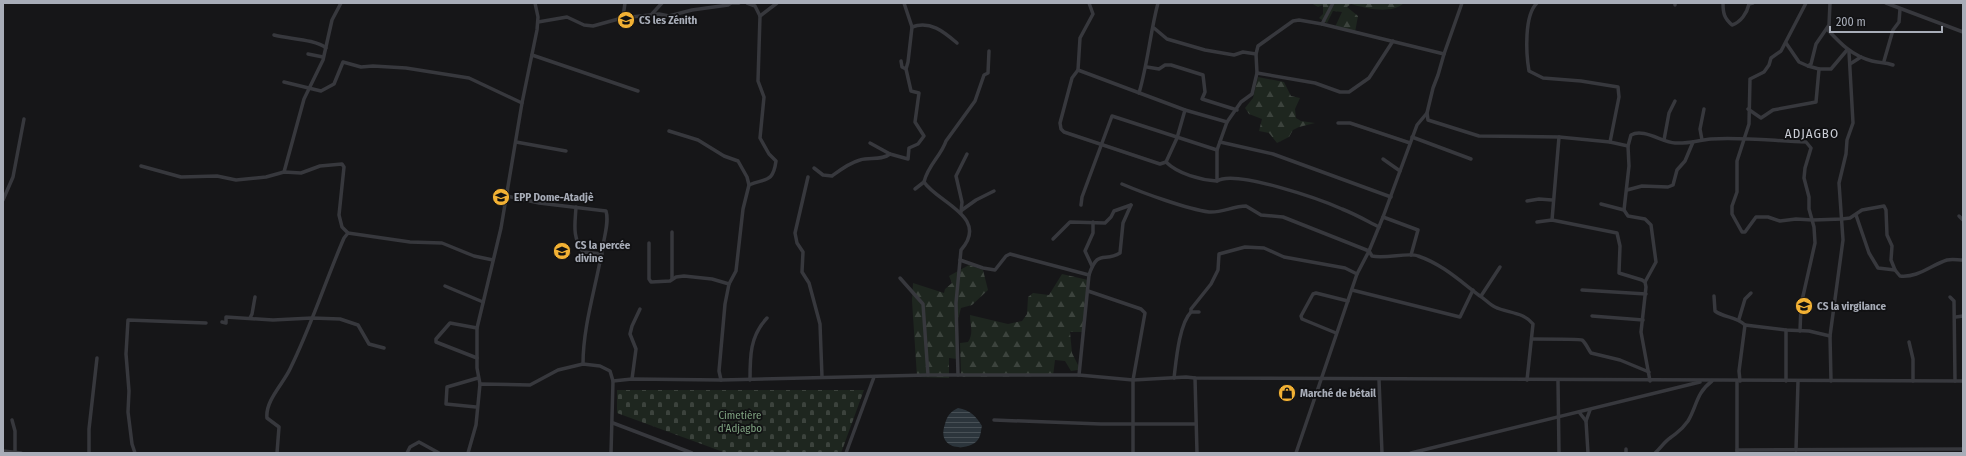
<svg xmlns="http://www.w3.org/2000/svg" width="1966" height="456" font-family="'Fira Sans Condensed',sans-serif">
<defs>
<pattern id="forest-firs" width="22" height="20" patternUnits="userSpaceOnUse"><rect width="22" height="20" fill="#1e261f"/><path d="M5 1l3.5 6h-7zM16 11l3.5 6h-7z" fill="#3c433d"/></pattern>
<pattern id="cemetery-stones" width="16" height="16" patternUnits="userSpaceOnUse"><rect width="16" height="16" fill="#1e261f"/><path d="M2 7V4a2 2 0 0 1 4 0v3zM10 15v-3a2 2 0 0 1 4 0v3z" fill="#3c433d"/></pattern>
<pattern id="water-rules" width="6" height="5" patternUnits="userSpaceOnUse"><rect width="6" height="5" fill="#2c353c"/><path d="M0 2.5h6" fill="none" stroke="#485056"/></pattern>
</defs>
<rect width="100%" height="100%" fill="#161618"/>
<g fill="url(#forest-firs)">
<path d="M1311,3H1404C1391,15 1365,8 1351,4L1347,7L1358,16L1355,32L1335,27L1342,12L1333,11L1327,23L1319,18L1323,14V5L1318,7Z"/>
<polygon points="1258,77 1284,82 1291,96 1300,98 1295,109 1296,118 1301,121 1315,123 1299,127 1293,130 1289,137 1277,143 1269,133 1259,131 1262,119 1249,114 1245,108 1253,98"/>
<polygon points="969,265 983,270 988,290 972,305 961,308 957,323 957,359 949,358 949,378 917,377 912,301 913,283 944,293 945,289 952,283 949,276"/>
<path d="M1062,274L1088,280L1084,332H1070L1072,353L1078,365V370L1071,371L1065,361L1055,360L1053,376L963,377L961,374L960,343L968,342C974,333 970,325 970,315L1008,324L1022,321L1027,314L1028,297L1033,293L1049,295Z"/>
</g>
<polygon fill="url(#cemetery-stones)" points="617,390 864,390 841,453 726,453 617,413"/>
<path fill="url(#water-rules)" d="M958,408C970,410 976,416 982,426C981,429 981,435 979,438C972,452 935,452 945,424C947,416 950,412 958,408Z"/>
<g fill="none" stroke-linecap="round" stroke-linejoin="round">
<g stroke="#37383d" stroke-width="3.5">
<polyline points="731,3 739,3"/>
<path d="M747,3L755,6L760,16L758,81L764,97L760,138L769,154L776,161C773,183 766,178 749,185"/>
<polyline points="1089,3 1093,14 1080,38 1078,70 1072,78 1060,123 1061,129 1064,132 1160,164 1166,162 1177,138 1185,110"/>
<path d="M1537,3C1524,15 1526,54 1529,71L1543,78L1581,81L1618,87L1619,97L1610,142"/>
<path d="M1723,3C1723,13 1724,18 1732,25C1741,22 1747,13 1749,4L1753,3"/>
<path d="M1806,3L1781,51L1771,58L1769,65L1764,72L1750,79L1749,124L1737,161V192L1732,206V214L1742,232H1745L1756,217H1768L1780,221L1796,219L1813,220L1842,219L1850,218L1862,210L1884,206L1886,210L1887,235L1892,246L1891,260L1895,270L1900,276C1918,278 1931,265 1947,260C1952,259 1958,260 1963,260"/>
<polyline points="1886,3 1963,32"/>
<polyline points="1675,5 1675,3"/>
<polyline points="651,15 662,3"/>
<polyline points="760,16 777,3"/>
<polyline points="623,17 625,3"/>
<polyline points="538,22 567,17 584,25 593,26 622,18 659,14 669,16 692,10 728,5 731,3"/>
<polyline points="1322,24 1333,3"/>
<path d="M912,27C930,20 944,32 957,43"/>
<polyline points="1154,28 1167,39 1205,50 1234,55 1243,52 1256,54"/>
<path d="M1827,29C1840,43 1852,56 1872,61C1879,63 1885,62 1893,65"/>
<path d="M274,35C289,39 315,39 326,48"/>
<polyline points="1786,43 1799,62 1808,66 1811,64 1816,44 1829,25 1830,3"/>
<polyline points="308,54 323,57"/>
<polyline points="532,55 638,91"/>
<polyline points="901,61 902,67 906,69"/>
<polyline points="1884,61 1893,30 1899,22 1900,9"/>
<polyline points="1850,64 1861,57"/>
<polyline points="1808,66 1819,69 1831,69 1847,50"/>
<polyline points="1147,67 1159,69 1165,65 1171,65 1203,75 1205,92 1202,99 1237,110"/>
<polyline points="1078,70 1185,110 1227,122"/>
<polyline points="1257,73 1315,83 1340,92 1349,92 1369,78 1393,41"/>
<polyline points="284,82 321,91 334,84 343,62 361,67 373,66 406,68 469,78 522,103"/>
<path d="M1139,93C1148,63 1150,33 1158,3"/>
<polyline points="1748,109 1761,118 1773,110 1816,102 1819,69"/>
<polyline points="1427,113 1428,120 1479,136 1559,137 1610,142 1628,146"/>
<polyline points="1338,123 1350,123 1410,143"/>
<polyline points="669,131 698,140 724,156 738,161 747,177 749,185 743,209 736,271 729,284 725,304 719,371 721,380"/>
<polyline points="1412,137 1471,159"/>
<polyline points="1664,140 1669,113 1675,101"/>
<polyline points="1702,140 1700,129 1704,109"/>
<polyline points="516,142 566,151"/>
<polyline points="1220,142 1273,154 1391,197"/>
<polyline points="870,143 890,154 908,159 909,148 918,144 924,136 915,122 919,93 911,91 906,69 908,62 912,27 904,3"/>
<path d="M1217,150V181C1235,169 1322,200 1342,209C1355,214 1367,221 1379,227"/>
<polyline points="1383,159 1400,171"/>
<path d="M1166,162C1178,174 1201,180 1217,181"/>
<polyline points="141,166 181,177 217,176 236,180 266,177 284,172 301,173 320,166 342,164 344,167 339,215 342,227 348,233 410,242 442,243 474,256 493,260"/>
<path d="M814,168L823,175L832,176C840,170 849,163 860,160C870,157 881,161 890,154"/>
<polyline points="284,172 304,99 323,60 332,20 341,3"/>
<polyline points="808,177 795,233 797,243 803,252 802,272 809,283 820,324 822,377"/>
<path d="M1122,184C1143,193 1187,209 1209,212C1222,213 1233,206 1246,206L1261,215L1283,217L1369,251L1372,256C1386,259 1409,252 1418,256C1442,264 1460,281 1480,296C1485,299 1489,304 1495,307C1507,313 1524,312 1533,324L1527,380"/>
<polyline points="915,189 924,182"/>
<polyline points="1627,190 1642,186 1668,187 1673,185 1677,170 1685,161 1693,142"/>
<path d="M507,196L539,203L606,211C609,221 605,234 603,245C597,284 583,324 583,364"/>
<polyline points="3,200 13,177 24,119"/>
<polyline points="1527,201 1539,199 1552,200"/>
<polyline points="1601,204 1624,210"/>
<polyline points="1081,205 1082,197 1112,116 1217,150 1227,122 1241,102 1252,94 1257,73 1256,54 1258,46 1293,21 1299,20 1322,24 1444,54"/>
<path d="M576,207C575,225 572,236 583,252L602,254"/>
<polyline points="962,210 976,200 994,191"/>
<polyline points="961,212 962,202 956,176 967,154"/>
<polyline points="1856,215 1869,253 1878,268 1895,270"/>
<polyline points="1959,216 1963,220"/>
<polyline points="1383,217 1418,230 1411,255"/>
<polyline points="1552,220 1559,137"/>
<polyline points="1537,222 1552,220 1617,233 1620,246 1619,273 1642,280 1645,282 1646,287 1641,332 1650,381"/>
<polyline points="672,232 672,279"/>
<polyline points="1053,239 1070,222 1105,223 1111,217 1114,211 1131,205"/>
<polyline points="649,243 649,279 651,282 670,281 676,277 684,276 712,279 729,284"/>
<polyline points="960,260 983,268 995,270 1006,256 1010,254 1089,275 1079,375"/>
<polyline points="1092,266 1085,251 1093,233 1093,222"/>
<path d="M1089,275C1098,248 1104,263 1120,253L1123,223L1131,205"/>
<polyline points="900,278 923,304 928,375"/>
<path d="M1645,282L1656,262L1651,225L1645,219L1628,216L1624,210L1629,166L1628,146L1631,135C1643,128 1662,142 1675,143C1688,144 1699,140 1711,139C1743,137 1775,141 1806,142L1811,148L1805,168L1804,178L1809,197V209L1814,227L1815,243L1801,305L1800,331"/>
<polyline points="445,286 483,302"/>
<polyline points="1352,290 1460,317 1473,290"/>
<polyline points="1582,290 1646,294"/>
<polyline points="1088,291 1141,309 1145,313 1133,380 1133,453"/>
<polyline points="1481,296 1500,267"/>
<path d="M1714,296L1715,311C1724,318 1736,316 1745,325"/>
<polyline points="1950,297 1954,301 1955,381"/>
<polyline points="1191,312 1191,309 1211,284 1218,270 1219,254 1245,247 1264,248 1284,257 1345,268 1357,274"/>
<polyline points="1592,316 1643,320"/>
<polyline points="1956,317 1963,316"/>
<polyline points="250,318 252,314 255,297"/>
<polyline points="1739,319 1745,299 1751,293"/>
<polyline points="222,322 226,323 226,317 273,320 312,318 340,319 358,325 369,344 384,348"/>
<polyline points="1336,333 1302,319 1301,316 1313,294 1316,293 1348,301"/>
<polyline points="1830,336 1843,240 1839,183 1846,154 1847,140 1853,123 1849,52"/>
<path d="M1532,339C1539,339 1580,339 1582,340C1586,343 1588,349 1591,353L1620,360L1649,372"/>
<polyline points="1909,342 1913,359 1913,381"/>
<polyline points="477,358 436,342 436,339 450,323 477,328"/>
<path d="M958,375L956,303L961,250C990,217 938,203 924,182C928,165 941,156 946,141L975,101L984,75L988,73L989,51"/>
<path d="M1174,378C1176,362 1179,324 1191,312H1199"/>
<polyline points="1195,378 1197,453"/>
<polyline points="632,379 636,349 630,334 632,326 640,309"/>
<path d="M750,380C750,356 750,336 767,318"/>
<polyline points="1379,380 1382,453"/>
<polyline points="613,381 632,379 721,380 928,375 1079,375 1133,380 1186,377 1195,378 1963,381"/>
<polyline points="1558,381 1559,453"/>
<polyline points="1737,381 1737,453"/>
<polyline points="1740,381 1739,371 1745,325 1786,330 1809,331 1830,336 1831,381"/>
<polyline points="1786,381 1786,330"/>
<polyline points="480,384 477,368 477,328 501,228 522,103 537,30 538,17 535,3"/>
<polyline points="476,407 446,404 447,387 478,378"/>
<polyline points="1579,412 1586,421 1588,453"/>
<polyline points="12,420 15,431 15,452"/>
<polyline points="994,420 1101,424 1195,424"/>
<polyline points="1586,421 1590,410"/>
<polyline points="613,423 692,453"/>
<polyline points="1626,449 1626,453"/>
<polyline points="1737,450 1963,449"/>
<polyline points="1796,450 1798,381"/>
<polyline points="3,451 21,453"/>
<polyline points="89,453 89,429 97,358"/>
<polyline points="135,453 132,444 128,412 129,391 126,354 128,320 206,323"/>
<path d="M277,453L279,427L267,418C265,401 283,384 290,369C311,327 325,282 344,238L348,233"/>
<polyline points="407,453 410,447 419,442 439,453"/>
<polyline points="468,453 476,425 480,384 530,385 558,370 583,364 600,366 610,371 613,381 611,453"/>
<polyline points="846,453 874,377"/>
<polyline points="1296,453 1357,274 1369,251 1383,217 1417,125 1427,113 1433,88 1438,75 1444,54 1462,3"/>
<polyline points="1411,453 1700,382"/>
<path d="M1655,453C1661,448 1664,442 1670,438C1679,431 1681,431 1688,421C1697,406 1696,393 1712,381"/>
</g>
</g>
<defs>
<symbol id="school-disc" viewBox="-11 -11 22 22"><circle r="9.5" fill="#f2b134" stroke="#111113"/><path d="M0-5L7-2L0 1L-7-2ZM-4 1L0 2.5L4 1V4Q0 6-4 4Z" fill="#111"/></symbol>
<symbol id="shop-disc" viewBox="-11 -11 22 22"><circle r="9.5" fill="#f2b134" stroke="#111113"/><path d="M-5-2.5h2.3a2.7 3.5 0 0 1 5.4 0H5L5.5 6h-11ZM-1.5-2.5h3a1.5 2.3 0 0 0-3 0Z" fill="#111"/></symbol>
</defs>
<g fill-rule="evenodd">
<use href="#school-disc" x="616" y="10" width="20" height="20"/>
<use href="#school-disc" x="491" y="187" width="20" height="20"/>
<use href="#school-disc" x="552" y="241" width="20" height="20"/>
<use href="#school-disc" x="1794" y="296" width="20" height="20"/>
<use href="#shop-disc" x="1277" y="383" width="20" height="20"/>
</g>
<g text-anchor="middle" stroke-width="3.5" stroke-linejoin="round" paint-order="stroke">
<g font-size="11" font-weight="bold" fill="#a8adb8" stroke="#111113" text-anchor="start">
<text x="639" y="24">CS les Zénith</text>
<text x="514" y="201">EPP Dome-Atadjè</text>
<text x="575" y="249">CS la percée<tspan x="575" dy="13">divine</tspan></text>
<text x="1817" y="310">CS la virgilance</text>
<text x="1300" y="397">Marché de bétail</text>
</g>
<g font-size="11" fill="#7fa381" stroke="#111113">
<text x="740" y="419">Cimetière<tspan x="740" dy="13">d'Adjagbo</tspan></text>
</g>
<g font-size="13" letter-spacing="1" fill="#c9ccd4" stroke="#111113">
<text x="1812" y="138">ADJAGBO</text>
</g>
</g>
<rect width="1966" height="456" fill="none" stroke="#a8adb8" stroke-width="8"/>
<path d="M1830 26v6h112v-6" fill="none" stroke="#a8adb8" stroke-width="2"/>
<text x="1836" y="26" font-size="12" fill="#a8adb8" stroke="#111113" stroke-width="3" paint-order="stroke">200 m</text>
</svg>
